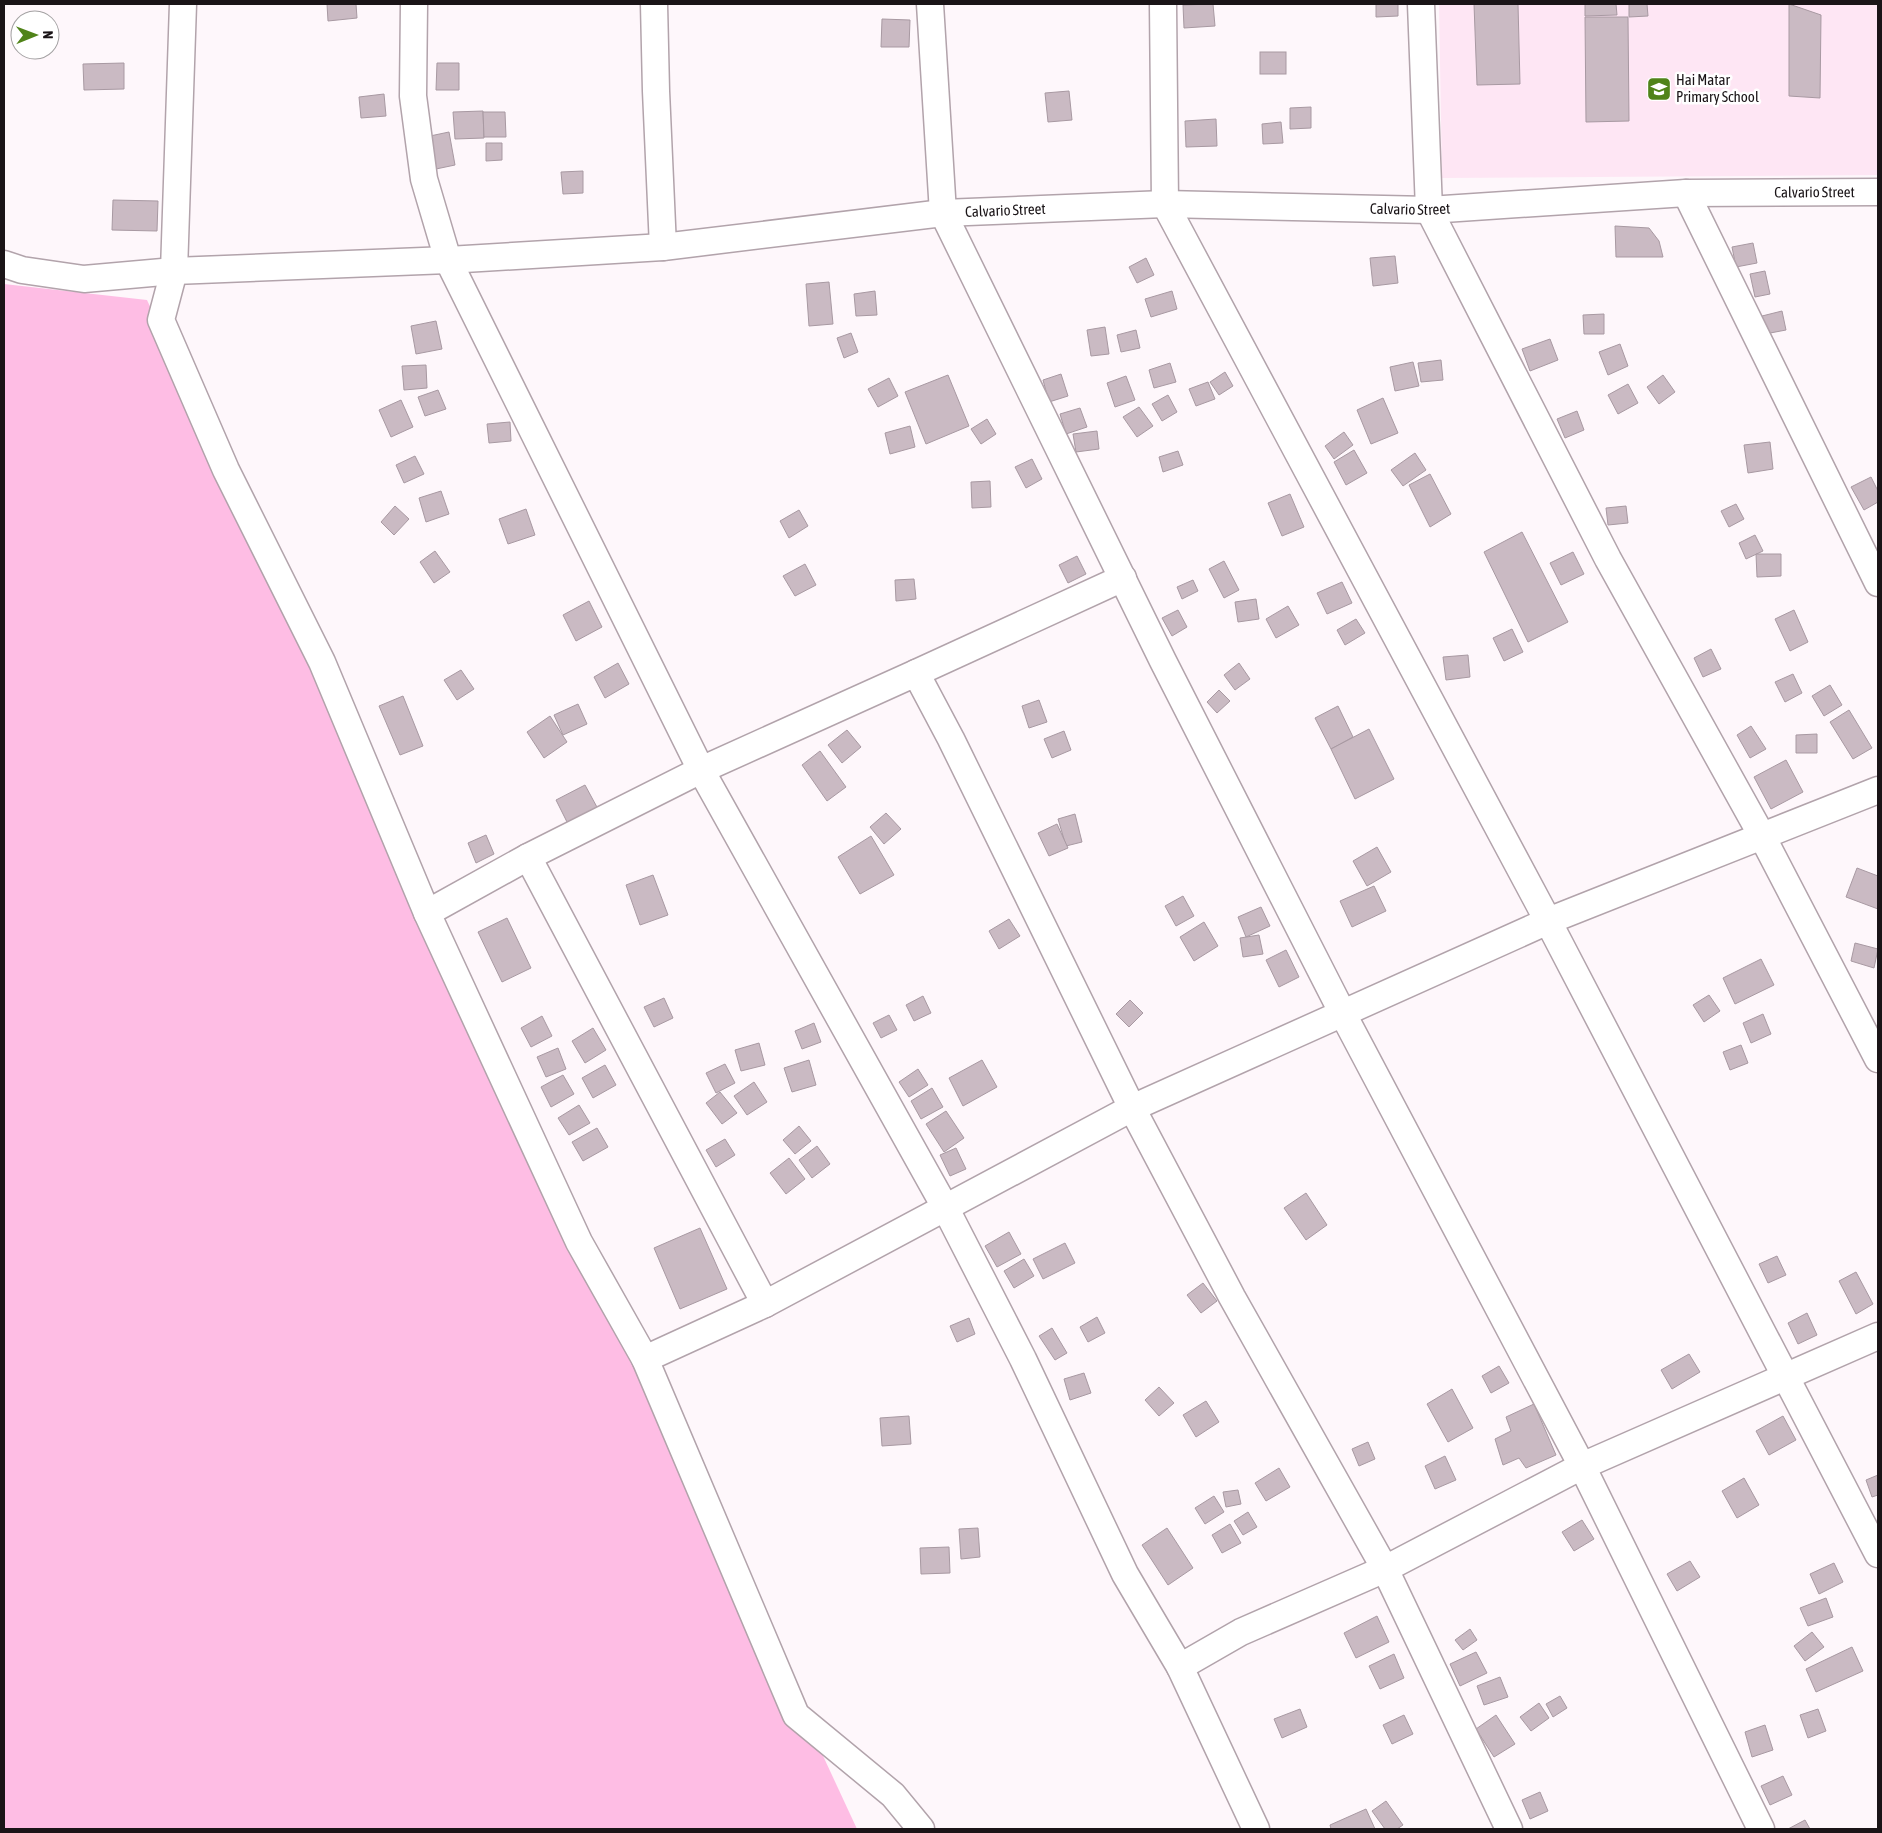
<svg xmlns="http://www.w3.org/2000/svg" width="1882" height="1833" font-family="'Asap Condensed',sans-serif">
<rect width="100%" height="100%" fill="#fef7fb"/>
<polygon fill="#fee6f4" points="1439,4 1878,4 1878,175 1442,178"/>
<polygon fill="#febde4" points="4,284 147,300 857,1829 4,1829"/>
<g fill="#cabac3" stroke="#a899a2">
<polygon points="327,4 356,4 357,18 328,21"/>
<polygon points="1213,4 1215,26 1184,28 1183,5"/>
<polygon points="1376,4 1398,4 1398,16 1376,17"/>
<polygon points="1474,4 1518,4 1520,84 1477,85"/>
<polygon points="1585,4 1616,4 1617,15 1585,16"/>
<polygon points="1629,4 1647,4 1648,16 1629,17"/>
<polygon points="1789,4 1821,15 1820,98 1789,96"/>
<polygon points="1585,17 1628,17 1629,121 1586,122"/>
<polygon points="882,19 910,20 909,47 881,47"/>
<rect x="1260" y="52" width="26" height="22"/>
<polygon points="124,63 124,89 84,90 83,64"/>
<polygon points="437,63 459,63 459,90 436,90"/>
<polygon points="1069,91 1072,120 1048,122 1045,93"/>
<polygon points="384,94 386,116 361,118 359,97"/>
<polygon points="1311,107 1311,128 1290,129 1290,108"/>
<polygon points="483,111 484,138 455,139 453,112"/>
<polygon points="483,112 505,112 506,137 484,137"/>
<polygon points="1216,119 1217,146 1186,147 1185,121"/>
<polygon points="1281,122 1283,143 1263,144 1262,124"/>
<polygon points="449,132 455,165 436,169 430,136"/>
<polygon points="486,143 502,143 502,160 486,161"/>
<polygon points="583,171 583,193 563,194 561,172"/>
<polygon points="113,200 158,201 157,231 112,230"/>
<polygon points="1615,226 1649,228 1659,241 1663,257 1616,257"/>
<polygon points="1753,243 1757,263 1736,267 1732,247"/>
<polygon points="1395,256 1398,283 1373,286 1370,258"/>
<polygon points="1146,258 1154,275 1137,283 1129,267"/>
<polygon points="1765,271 1770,294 1755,297 1750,274"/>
<polygon points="829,282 833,324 809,326 806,284"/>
<polygon points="875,291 877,315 856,316 854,294"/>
<polygon points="1172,291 1177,309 1151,317 1145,299"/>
<polygon points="1782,311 1786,330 1765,334 1762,316"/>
<polygon points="1604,314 1604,334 1584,334 1583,315"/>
<polygon points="436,321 442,349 416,354 411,326"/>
<polygon points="1105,327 1109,354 1091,356 1087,330"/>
<polygon points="1136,330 1140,348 1121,352 1117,335"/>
<polygon points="851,333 858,352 844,358 837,338"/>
<polygon points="1550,339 1558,360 1530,371 1522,349"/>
<polygon points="1620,344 1628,366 1608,375 1599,352"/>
<polygon points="1441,360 1443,380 1421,382 1418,363"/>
<polygon points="1413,362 1419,386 1395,391 1390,367"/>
<polygon points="1170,363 1176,382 1154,388 1149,370"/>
<polygon points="426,365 427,388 404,390 402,366"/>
<polygon points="1225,372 1233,386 1219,395 1210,382"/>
<polygon points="1061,374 1068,396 1049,402 1043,380"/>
<polygon points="948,375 969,426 926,444 905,392"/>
<polygon points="1663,375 1675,392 1659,404 1647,387"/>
<polygon points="1126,376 1135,400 1115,407 1107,383"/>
<polygon points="889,378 898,396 878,407 868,389"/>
<polygon points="1208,382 1215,399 1196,406 1189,389"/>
<polygon points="1628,384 1638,403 1618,414 1608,395"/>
<polygon points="438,390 446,409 425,416 418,397"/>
<polygon points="1168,395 1177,412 1162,421 1152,404"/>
<polygon points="1383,398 1398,433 1371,444 1357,410"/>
<polygon points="401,400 413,427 391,437 379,410"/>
<polygon points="1139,407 1153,426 1137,437 1123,417"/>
<polygon points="1080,408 1087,427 1066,434 1060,414"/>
<polygon points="1577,411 1584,430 1565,438 1557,419"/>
<polygon points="987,419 996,434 981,444 971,429"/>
<polygon points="510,422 511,441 489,443 487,424"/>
<polygon points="910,426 915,447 890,454 885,433"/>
<polygon points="1097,431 1099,449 1076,452 1073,434"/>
<polygon points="1344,432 1353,445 1334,459 1325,446"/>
<polygon points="1770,442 1773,469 1748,473 1744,445"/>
<polygon points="1354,450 1367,473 1346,485 1334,462"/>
<polygon points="1178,451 1183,465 1163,472 1159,457"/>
<polygon points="1415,453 1426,470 1403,486 1391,470"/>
<polygon points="415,456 424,474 404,483 396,465"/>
<polygon points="1032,459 1042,479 1026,488 1015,467"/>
<polygon points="1430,474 1451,514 1430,527 1409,485"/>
<polygon points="1871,477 1878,491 1878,502 1864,510 1851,487"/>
<polygon points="990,481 991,507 972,508 971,482"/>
<polygon points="441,491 449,514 426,522 419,498"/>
<polygon points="1290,494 1304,527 1282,536 1268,503"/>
<polygon points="1736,504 1744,519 1729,527 1721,511"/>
<polygon points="395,506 409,519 394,535 381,522"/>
<polygon points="1626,506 1628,523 1608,525 1606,508"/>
<polygon points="526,509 535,535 508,544 499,519"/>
<polygon points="799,510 808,526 789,538 780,521"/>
<polygon points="1522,532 1568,622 1528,642 1484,552"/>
<polygon points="1755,535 1763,551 1746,559 1739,543"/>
<polygon points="435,551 450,572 434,583 420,562"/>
<polygon points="1573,552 1584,574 1561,585 1550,563"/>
<polygon points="1756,554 1781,554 1781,576 1757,577"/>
<polygon points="1077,556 1086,574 1068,583 1059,565"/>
<polygon points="1224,561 1239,590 1224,598 1209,569"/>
<polygon points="805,564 816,585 795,596 783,576"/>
<polygon points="914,579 916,599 896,601 895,580"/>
<polygon points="1193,580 1198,591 1182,599 1177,587"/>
<polygon points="1342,582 1352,603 1327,614 1317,593"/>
<polygon points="1256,599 1259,619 1238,622 1235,602"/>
<polygon points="589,601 602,627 576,641 563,615"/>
<polygon points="1288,606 1299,625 1276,638 1266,619"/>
<polygon points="1178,610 1187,627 1172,636 1162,618"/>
<polygon points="1794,610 1808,642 1790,651 1775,619"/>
<polygon points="1356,619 1365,633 1345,645 1337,630"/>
<polygon points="1512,629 1523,652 1504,661 1493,638"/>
<polygon points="1711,649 1721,669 1703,677 1694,658"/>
<polygon points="1468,655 1470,677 1446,680 1443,657"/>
<polygon points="618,663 629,684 605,698 594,677"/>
<polygon points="1239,663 1250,679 1235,690 1224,675"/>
<polygon points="461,670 474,689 457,700 444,680"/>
<polygon points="1793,674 1802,693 1785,702 1775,682"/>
<polygon points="1830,685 1842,705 1824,716 1812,696"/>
<polygon points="1219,690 1230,701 1217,713 1207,702"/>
<polygon points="403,696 423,746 400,755 379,706"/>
<polygon points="1039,700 1047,722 1029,728 1022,706"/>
<polygon points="578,704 587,724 563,735 554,715"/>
<polygon points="1338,706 1353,737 1331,749 1315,718"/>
<polygon points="1849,710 1872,748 1853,759 1830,722"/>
<polygon points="550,716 567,742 544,758 527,732"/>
<polygon points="1751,726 1766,749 1750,758 1737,735"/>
<polygon points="1369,729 1394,779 1355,799 1331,749"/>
<polygon points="847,730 861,747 842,763 828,745"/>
<polygon points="1064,731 1071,750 1052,758 1044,739"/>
<polygon points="1817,734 1817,753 1796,753 1796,735"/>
<polygon points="820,751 846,787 827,801 802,765"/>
<polygon points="1786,760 1803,792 1771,809 1754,777"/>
<polygon points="585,785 598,809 568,824 556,800"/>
<polygon points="886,813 901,829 884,844 870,827"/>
<polygon points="1075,814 1082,842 1066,846 1058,819"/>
<polygon points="1057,824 1068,848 1049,856 1038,833"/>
<polygon points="486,835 494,854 476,863 468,843"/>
<polygon points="871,836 894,875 860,894 838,857"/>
<polygon points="1377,847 1391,872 1367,886 1353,861"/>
<polygon points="1857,868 1878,876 1878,909 1846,897"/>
<polygon points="653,875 668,915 640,925 626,885"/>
<polygon points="1374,886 1386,911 1352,927 1340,901"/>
<polygon points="1183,896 1194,916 1176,926 1165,906"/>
<polygon points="1261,907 1270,926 1246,937 1238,917"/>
<polygon points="507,918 531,968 502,982 478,932"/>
<polygon points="1009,919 1020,936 999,949 989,931"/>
<polygon points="1204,922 1218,946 1194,961 1180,937"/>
<polygon points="1259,935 1263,954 1243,957 1240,938"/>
<polygon points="1855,943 1878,949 1874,968 1851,961"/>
<polygon points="1286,950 1299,977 1279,987 1266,960"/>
<polygon points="1761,959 1774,985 1735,1004 1723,978"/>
<polygon points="1709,995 1720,1011 1704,1022 1693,1005"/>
<polygon points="923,996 931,1013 914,1021 906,1005"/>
<polygon points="664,998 673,1018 654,1027 644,1007"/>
<polygon points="1130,1000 1143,1013 1129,1027 1116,1014"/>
<polygon points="1763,1014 1771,1034 1751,1043 1743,1023"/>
<polygon points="889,1015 897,1030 881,1038 873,1023"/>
<polygon points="542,1016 552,1036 531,1047 521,1028"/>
<polygon points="814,1023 821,1042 802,1049 795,1031"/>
<polygon points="593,1028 606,1050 585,1063 572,1041"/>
<polygon points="759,1043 765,1065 741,1071 735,1050"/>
<polygon points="1741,1045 1748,1063 1730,1070 1723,1052"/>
<polygon points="558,1048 566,1069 546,1077 537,1057"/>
<polygon points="809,1060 816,1085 792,1092 784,1068"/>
<polygon points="982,1060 997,1087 963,1106 949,1078"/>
<polygon points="725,1064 735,1083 716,1093 706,1073"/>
<polygon points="605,1065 616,1085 593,1098 582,1078"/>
<polygon points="918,1069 928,1085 909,1097 899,1082"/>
<polygon points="563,1075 574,1094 551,1107 541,1087"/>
<polygon points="754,1082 767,1102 747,1115 734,1096"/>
<polygon points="932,1088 943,1107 921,1119 911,1101"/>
<polygon points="720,1092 737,1113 722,1124 706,1103"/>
<polygon points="579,1105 590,1123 569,1135 558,1118"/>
<polygon points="946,1111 964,1138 944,1152 926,1124"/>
<polygon points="799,1126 811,1141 795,1154 783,1140"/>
<polygon points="597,1128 608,1147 583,1161 572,1142"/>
<polygon points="725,1139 735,1155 716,1167 706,1150"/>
<polygon points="817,1146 830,1164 812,1178 799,1160"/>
<polygon points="956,1148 966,1169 950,1176 940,1155"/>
<polygon points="789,1158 805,1179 786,1194 770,1173"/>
<polygon points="1306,1193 1327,1225 1306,1240 1284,1208"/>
<polygon points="700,1228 727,1289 680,1309 654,1248"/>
<polygon points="1009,1232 1021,1254 997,1267 985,1246"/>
<polygon points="1065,1243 1075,1263 1043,1279 1033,1259"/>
<polygon points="1777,1256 1786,1275 1768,1283 1759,1264"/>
<polygon points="1024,1259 1034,1276 1014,1288 1004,1271"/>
<polygon points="1856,1272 1873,1304 1856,1314 1839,1281"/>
<polygon points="1203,1283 1217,1301 1201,1313 1187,1295"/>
<polygon points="1807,1313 1817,1335 1798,1344 1788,1323"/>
<polygon points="1097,1317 1105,1333 1088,1342 1080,1327"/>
<polygon points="969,1318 975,1334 957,1342 950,1326"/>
<polygon points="1052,1328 1067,1353 1055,1360 1039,1336"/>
<polygon points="1689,1354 1700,1372 1672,1389 1661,1370"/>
<polygon points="1499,1366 1509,1383 1491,1393 1482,1376"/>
<polygon points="1084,1373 1091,1393 1070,1400 1064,1379"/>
<polygon points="1159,1387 1174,1403 1159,1416 1145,1400"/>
<polygon points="1452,1389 1473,1428 1448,1442 1427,1404"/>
<polygon points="1206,1401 1219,1422 1196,1437 1183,1415"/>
<polygon points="1534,1404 1556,1455 1526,1468 1519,1458 1503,1465 1495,1439 1511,1431 1506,1417"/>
<polygon points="909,1416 911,1444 882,1446 880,1418"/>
<polygon points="1783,1416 1796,1440 1769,1455 1756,1431"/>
<polygon points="1368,1442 1375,1459 1359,1466 1352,1449"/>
<polygon points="1445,1456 1456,1480 1435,1489 1425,1466"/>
<polygon points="1279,1468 1290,1487 1266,1501 1255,1483"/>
<polygon points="1878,1475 1878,1495 1872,1497 1866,1480"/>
<polygon points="1744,1478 1759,1505 1737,1518 1722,1491"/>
<polygon points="1238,1490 1241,1504 1226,1507 1223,1492"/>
<polygon points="1214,1496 1224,1512 1205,1524 1195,1508"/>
<polygon points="1248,1512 1257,1527 1243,1535 1234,1521"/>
<polygon points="1582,1520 1594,1539 1574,1551 1562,1532"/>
<polygon points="1230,1524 1241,1543 1222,1553 1212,1535"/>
<polygon points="978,1528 980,1557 961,1559 959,1529"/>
<polygon points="1167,1528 1193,1568 1168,1585 1142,1545"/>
<polygon points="949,1547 950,1573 921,1574 920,1548"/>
<polygon points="1690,1561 1700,1577 1677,1591 1667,1574"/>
<polygon points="1834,1563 1843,1582 1819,1594 1810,1574"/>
<polygon points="1826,1598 1833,1617 1808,1626 1800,1608"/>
<polygon points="1377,1616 1389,1642 1356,1658 1344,1633"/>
<polygon points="1470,1629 1477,1640 1463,1650 1455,1640"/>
<polygon points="1812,1632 1824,1647 1805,1661 1794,1646"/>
<polygon points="1852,1647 1863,1671 1816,1692 1806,1669"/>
<polygon points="1476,1652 1487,1673 1460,1686 1450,1664"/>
<polygon points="1394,1654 1404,1678 1380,1689 1369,1666"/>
<polygon points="1500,1677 1508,1697 1484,1705 1477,1686"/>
<polygon points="1560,1696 1567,1708 1553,1717 1546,1704"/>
<polygon points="1539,1703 1549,1718 1531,1731 1520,1717"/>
<polygon points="1300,1709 1307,1727 1282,1738 1274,1719"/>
<polygon points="1818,1709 1826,1731 1808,1738 1800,1715"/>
<polygon points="1404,1715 1413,1734 1392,1744 1383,1725"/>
<polygon points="1496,1715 1515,1744 1494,1757 1476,1729"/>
<polygon points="1765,1725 1773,1750 1752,1757 1745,1732"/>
<polygon points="1783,1776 1792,1795 1770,1805 1761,1786"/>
<polygon points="1540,1792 1548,1811 1530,1819 1522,1800"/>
<polygon points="1386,1801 1403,1825 1397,1829 1385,1829 1372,1811"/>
<polygon points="1366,1809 1375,1829 1331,1829 1330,1825"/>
<polygon points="1805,1820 1810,1829 1788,1829"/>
</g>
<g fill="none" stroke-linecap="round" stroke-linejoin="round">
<defs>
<g id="street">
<polyline points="183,4 174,271 161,320 226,470 322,662 427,913 579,1242 645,1359 796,1715 893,1795 921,1829"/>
<polyline points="414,4 413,96 424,179 448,260 701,770 945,1207 1023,1359 1125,1574 1180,1667 1241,1632 1385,1569 1582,1466 1878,1336"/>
<polyline points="654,4 656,91 663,247"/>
<polyline points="930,4 943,213 1163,661 1343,1014 1582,1466 1761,1829"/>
<polyline points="1163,4 1165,204 1548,921 1878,1554"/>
<polyline points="1421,4 1429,210 1608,559 1762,836 1878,1059"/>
<polyline points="1686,193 1878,583"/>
<path id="s1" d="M4,264L22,270L84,279L174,271L448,260L663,247L943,213L1165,204L1429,210L1686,193L1878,192"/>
<polyline points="916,673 1123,578"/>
<polyline points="528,857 765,1304"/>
<polyline points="427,913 528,857 701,770 916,673 951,739 1132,1108 1232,1297 1385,1569 1509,1829"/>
<polyline points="645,1359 765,1304 1132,1108 1548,921 1878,790"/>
<polyline points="1180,1667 1256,1829"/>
</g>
</defs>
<use href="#street" stroke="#b2a3ab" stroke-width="29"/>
<use href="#street" stroke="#fff" stroke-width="26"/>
</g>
<defs>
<symbol id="school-square" viewBox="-11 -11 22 22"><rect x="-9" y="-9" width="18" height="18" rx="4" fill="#508319" stroke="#fff"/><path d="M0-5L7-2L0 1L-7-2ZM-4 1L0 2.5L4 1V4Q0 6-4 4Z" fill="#fff"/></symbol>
</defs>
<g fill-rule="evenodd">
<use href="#school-square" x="1645" y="75" width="28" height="28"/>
</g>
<g text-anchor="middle" stroke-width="5" stroke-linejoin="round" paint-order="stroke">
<g font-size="15" fill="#1a1417" stroke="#fff" text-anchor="start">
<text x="1676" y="85">Hai Matar<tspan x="1676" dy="17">Primary School</tspan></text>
</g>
<g font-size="15" fill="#1a1417" stroke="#fff">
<text dy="5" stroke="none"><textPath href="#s1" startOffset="1816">Calvario Street</textPath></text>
<text dy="5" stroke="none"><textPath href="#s1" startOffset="1411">Calvario Street</textPath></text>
<text dy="5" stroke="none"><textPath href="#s1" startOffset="1006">Calvario Street</textPath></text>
</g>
</g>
<rect width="1882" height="1833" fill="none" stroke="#1a1417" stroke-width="10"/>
<g transform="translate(35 35) rotate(89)"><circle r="24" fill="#ffffff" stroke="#a3a1a2"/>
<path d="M0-4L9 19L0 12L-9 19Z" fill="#508319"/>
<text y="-8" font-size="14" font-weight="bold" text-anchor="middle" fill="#1a1417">N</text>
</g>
</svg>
